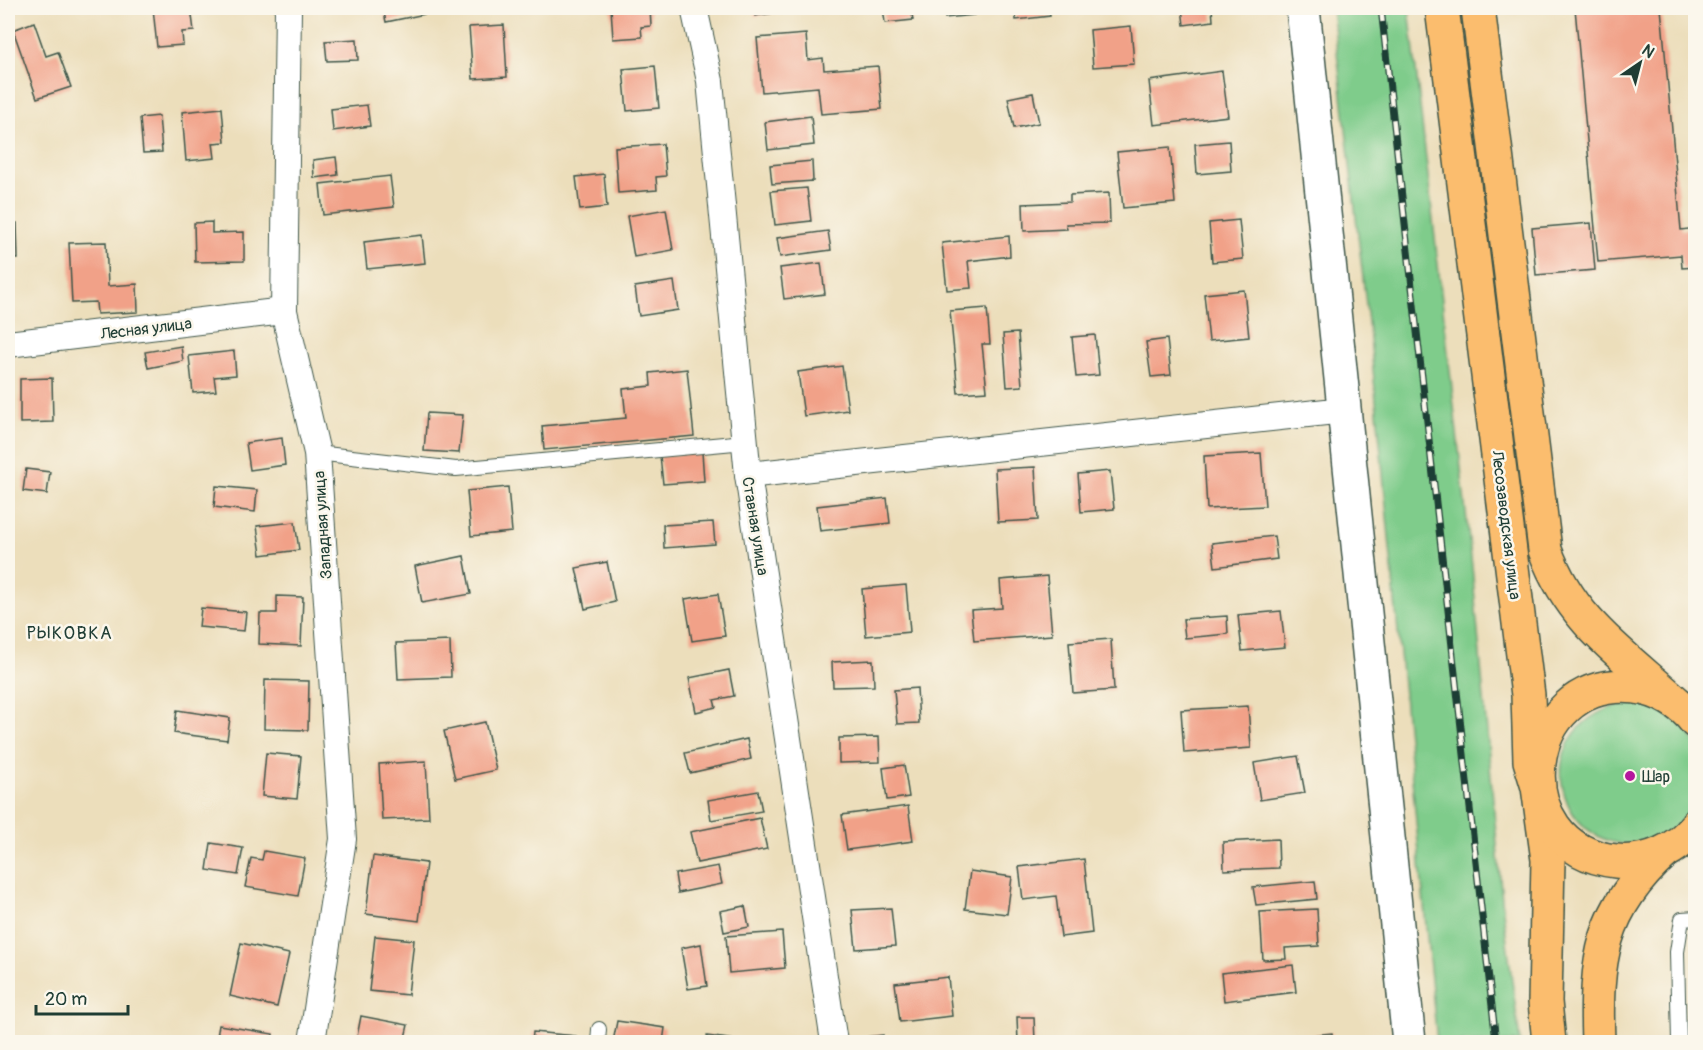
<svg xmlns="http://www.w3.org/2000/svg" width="1703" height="1050" font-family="Pangolin,sans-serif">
<rect width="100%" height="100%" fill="#fbf7ec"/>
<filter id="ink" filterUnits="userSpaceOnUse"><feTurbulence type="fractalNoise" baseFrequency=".0167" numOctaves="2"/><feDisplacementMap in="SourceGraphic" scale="12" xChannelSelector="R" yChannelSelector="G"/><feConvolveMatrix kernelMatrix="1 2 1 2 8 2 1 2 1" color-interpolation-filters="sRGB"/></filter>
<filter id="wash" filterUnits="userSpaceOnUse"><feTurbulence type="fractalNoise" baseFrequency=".008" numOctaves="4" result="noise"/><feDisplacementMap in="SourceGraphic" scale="24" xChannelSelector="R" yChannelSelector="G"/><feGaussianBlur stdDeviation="1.35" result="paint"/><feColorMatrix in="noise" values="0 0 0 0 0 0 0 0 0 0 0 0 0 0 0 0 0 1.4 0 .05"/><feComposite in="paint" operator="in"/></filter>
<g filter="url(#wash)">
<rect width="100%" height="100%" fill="#ecdebb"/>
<g fill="#7fcc8b" stroke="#4f8460" stroke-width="1.5">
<polygon points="1332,8 1409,8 1472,566 1503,911 1520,1042 1437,1042 1371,348"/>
<path d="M1632,702C1655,706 1685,720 1695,743C1695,758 1700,795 1695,807C1687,824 1669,836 1653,841C1557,867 1516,722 1632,702Z"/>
</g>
<g id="blocks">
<g fill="#f1a188">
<polygon points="153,8 191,8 194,31 182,32 183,45 157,47"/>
<polygon points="383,8 429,8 430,13 386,22"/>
<polygon points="611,8 650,8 651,26 641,27 642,37 613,39"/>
<polygon points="754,8 792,8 792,10 755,16"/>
<polygon points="883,8 911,8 913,20 885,23"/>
<polygon points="944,8 973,8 974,15 945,18"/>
<polygon points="1015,8 1049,8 1050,16 1016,20"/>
<polygon points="1182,8 1212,8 1213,21 1184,25"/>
<polygon points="1575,8 1661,8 1681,230 1696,228 1696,267 1682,268 1681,255 1598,262"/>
<polygon points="34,22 46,56 58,52 71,87 37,98 13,30"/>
<polygon points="504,25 507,77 473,79 469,27"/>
<polygon points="1131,26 1134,64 1093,67 1090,30"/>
<polygon points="806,34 808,60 823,58 824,70 878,66 882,109 821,114 818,87 762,92 757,38"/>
<polygon points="357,39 358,60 327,61 325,41"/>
<polygon points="655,66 659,108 627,111 623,69"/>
<polygon points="1222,71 1228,116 1154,125 1149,81"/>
<polygon points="1033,93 1039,123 1014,128 1008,98"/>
<polygon points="367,105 370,126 333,131 331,109"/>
<polygon points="222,108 225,142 213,143 215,158 186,161 182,112"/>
<polygon points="159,116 162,152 143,153 140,118"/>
<polygon points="811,116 814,145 768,150 765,122"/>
<polygon points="1229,141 1231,171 1197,174 1195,144"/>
<polygon points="663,144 666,176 656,177 657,190 618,193 615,147"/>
<polygon points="1170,147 1175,203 1123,208 1117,152"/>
<polygon points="336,157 338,175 314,178 313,160"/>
<polygon points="812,161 813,181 772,184 770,165"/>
<polygon points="604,174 607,207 580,210 576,177"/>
<polygon points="390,176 394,207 323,215 320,184"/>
<polygon points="807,188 811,221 775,225 771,191"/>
<polygon points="1109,193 1110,223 1066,224 1067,229 1024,231 1023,204 1070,202 1070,195"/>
<polygon points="666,209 673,250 634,257 627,216"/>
<polygon points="1239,220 1243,259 1212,262 1209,223"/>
<polygon points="212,222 212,233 244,232 244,261 195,262 194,223"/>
<polygon points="8,223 17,223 18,259 8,259"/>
<polygon points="1591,223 1595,270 1536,275 1532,228"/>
<polygon points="828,231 831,250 780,257 777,238"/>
<polygon points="422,235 425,263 367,269 364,242"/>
<polygon points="1009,236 1010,256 968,261 971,288 947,290 942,243"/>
<polygon points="106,242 108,286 137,284 138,312 97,314 96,302 72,303 69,243"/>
<polygon points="821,263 825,294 784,299 780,268"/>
<polygon points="674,281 678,310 639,316 635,287"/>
<polygon points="1244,290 1249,337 1209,341 1204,294"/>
<polygon points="987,308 990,344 982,344 987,391 958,393 950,311"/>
<polygon points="1018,333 1022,386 1007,387 1003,334"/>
<polygon points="1095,335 1099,375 1076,377 1072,337"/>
<polygon points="1167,339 1171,375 1151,377 1146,342"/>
<polygon points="181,346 183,361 148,368 145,352"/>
<polygon points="234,351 236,375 214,377 216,391 193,393 189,356"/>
<polygon points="842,366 848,410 804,416 798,372"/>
<polygon points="687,369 694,436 544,450 542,426 626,418 623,389 651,386 650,373"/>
<polygon points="52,378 53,422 20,423 20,379"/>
<polygon points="427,413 463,415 459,453 424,451"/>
<polygon points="282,438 285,465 250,470 246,443"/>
<polygon points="702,452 704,481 663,484 660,456"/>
<polygon points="1261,453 1265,506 1207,509 1204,456"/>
<polygon points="1035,467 1038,520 998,522 995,469"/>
<polygon points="26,469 50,472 47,494 23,491"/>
<polygon points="1110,471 1114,509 1081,512 1078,474"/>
<polygon points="216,486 257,490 255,512 214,507"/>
<polygon points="508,487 512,532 471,536 467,491"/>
<polygon points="887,498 890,523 820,531 817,506"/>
<polygon points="295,522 299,550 261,555 257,526"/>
<polygon points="713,522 715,544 664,548 663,525"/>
<polygon points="1274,536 1277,559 1215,567 1212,543"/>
<polygon points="464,556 471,594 422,603 415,566"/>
<polygon points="607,562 615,602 585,609 576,568"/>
<polygon points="1047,576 1052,635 974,641 971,610 1002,608 1000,580"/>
<polygon points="906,585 910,632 866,636 862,589"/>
<polygon points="718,594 725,636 692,641 685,599"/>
<polygon points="277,596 303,597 301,646 259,644 260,613 277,613"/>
<polygon points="201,608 246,612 244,631 199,627"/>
<polygon points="1281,611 1285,647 1242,651 1238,615"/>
<polygon points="1227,616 1228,634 1185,638 1183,619"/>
<polygon points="1111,639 1114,690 1073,693 1069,642"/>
<polygon points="450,641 451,677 398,679 396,643"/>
<polygon points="873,660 874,686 833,687 832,662"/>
<polygon points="729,670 734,696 714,700 716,707 696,712 689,678"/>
<polygon points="265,680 309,681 308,730 264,729"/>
<polygon points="917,688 919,723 897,724 894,690"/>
<polygon points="1248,706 1251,748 1184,753 1181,710"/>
<polygon points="177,710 230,718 227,740 174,733"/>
<polygon points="485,722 496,770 455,779 444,731"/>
<polygon points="879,737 880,762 839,763 839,738"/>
<polygon points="747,739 751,759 690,773 685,753"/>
<polygon points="266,753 301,756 297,799 262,796"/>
<polygon points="1298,756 1305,793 1260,800 1254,763"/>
<polygon points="426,761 429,818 382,820 379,764"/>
<polygon points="904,765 909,797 887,800 883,768"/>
<polygon points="758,791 762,811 711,820 708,800"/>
<polygon points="908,806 913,841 847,850 842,815"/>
<polygon points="760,818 767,849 697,863 690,832"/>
<polygon points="1278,839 1279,868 1224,870 1223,842"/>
<polygon points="211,843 243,848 238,875 207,870"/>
<polygon points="264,851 305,858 298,896 245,887 251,858 262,860"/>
<polygon points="373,856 426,863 419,921 366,914"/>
<polygon points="1084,859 1092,933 1061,937 1056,896 1023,900 1019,867"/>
<polygon points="718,866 722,884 678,893 675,874"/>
<polygon points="970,871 1012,877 1007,914 965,909"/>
<polygon points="1315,881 1317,899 1256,905 1253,887"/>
<polygon points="745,906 749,927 724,932 720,911"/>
<polygon points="891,908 895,946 856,949 852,910"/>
<polygon points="1317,909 1319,946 1285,948 1286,959 1263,960 1260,912"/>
<polygon points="782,932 785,968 729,973 726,936"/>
<polygon points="375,936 414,940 408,995 369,991"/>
<polygon points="241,943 289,954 277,1007 230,996"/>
<polygon points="701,944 707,986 688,989 681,948"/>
<polygon points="1293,965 1296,992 1224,1001 1221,973"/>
<polygon points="948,977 952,1016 900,1022 895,983"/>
<polygon points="361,1016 408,1025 404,1042 356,1042"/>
<polygon points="1017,1017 1034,1017 1035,1042 1018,1042"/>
<polygon points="617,1021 665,1028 663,1042 613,1042"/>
<polygon points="219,1025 273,1034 272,1042 216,1042"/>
<polygon points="533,1032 576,1036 575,1042 532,1042"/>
<polygon points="1332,1033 1333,1042 1251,1042 1251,1041"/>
<polygon points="883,1035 883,1042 866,1042 865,1037"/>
<polygon points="707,1036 742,1041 742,1042 706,1042"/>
</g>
</g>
</g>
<g filter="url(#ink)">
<use href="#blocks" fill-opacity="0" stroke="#3e5548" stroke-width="1.5"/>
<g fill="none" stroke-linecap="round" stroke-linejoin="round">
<defs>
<g id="service">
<polyline points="317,453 456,469 745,442"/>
<polyline points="598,1042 599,1029"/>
<polyline points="1679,1042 1677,952 1682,919 1696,918"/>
</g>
<g id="minor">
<polyline points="288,8 284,311 317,453 343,839 312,1042"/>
<polyline points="694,8 710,81 748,475 834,1042"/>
<polyline points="8,344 284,311"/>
<polyline points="748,475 1344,410"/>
</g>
<polyline id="tertiary" points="1303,8 1409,1042"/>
<g id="primary">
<polyline points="1442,8 1528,695 1530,761 1538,787 1548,860 1545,1002 1549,1042"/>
<path d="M1478,8L1545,550C1571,622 1624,655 1678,704"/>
<path d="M1696,722C1682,703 1658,690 1635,687C1519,674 1501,849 1616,861C1646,864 1679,850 1696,825"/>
<path d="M1598,1042C1595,961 1601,909 1665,852"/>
</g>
</defs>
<use href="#service" stroke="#3e5548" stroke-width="16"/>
<use href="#minor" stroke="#3e5548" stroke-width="28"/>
<use href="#tertiary" stroke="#3e5548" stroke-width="36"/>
<use href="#primary" stroke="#3e5548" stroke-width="36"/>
<use href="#service" stroke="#fff" stroke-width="14"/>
<use href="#minor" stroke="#fff" stroke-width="26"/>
<use href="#tertiary" stroke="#fff" stroke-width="33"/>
<use href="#primary" stroke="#fbbd6e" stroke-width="33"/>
<defs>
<polyline id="rail" points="1381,8 1496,1042"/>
</defs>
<use href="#rail" stroke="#1f3d34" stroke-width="7"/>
<use href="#rail" stroke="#fbf7ec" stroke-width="4.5" stroke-dasharray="14" stroke-linecap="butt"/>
</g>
</g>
<circle fill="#b5179e" stroke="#fbf7ec" stroke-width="2" cx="1630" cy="776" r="6"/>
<g text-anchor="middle" stroke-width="5" stroke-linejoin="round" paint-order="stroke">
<g font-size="16" fill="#1f3d34" stroke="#fbf7ec">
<text transform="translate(146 328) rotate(-7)" y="6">Лесная улица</text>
<text transform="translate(322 525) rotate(-94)" y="6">Западная улица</text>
<text transform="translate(1507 525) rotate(83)" y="6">Лесозаводская улица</text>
<text transform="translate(756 526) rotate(81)" y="6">Ставная улица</text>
</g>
<g font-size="16" fill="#1f3d34" stroke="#fbf7ec" text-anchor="start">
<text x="1642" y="782">Шар</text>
</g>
<g font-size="18" letter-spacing="1.5" fill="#1f3d34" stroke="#fbf7ec">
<text x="70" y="639">РЫКОВКА</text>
</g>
</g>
<rect width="1703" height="1050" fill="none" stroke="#fbf7ec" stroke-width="30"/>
<g transform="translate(1640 63) rotate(35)" stroke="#fbf7ec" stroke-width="4.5" paint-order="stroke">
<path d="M0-4.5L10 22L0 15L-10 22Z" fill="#1f3d34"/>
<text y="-9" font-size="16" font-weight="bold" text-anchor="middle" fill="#1f3d34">N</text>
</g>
<path d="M36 1005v9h92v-9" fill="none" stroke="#1f3d34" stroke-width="3"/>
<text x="45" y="1005" font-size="18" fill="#1f3d34" stroke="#fbf7ec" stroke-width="4.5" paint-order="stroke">20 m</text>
</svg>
